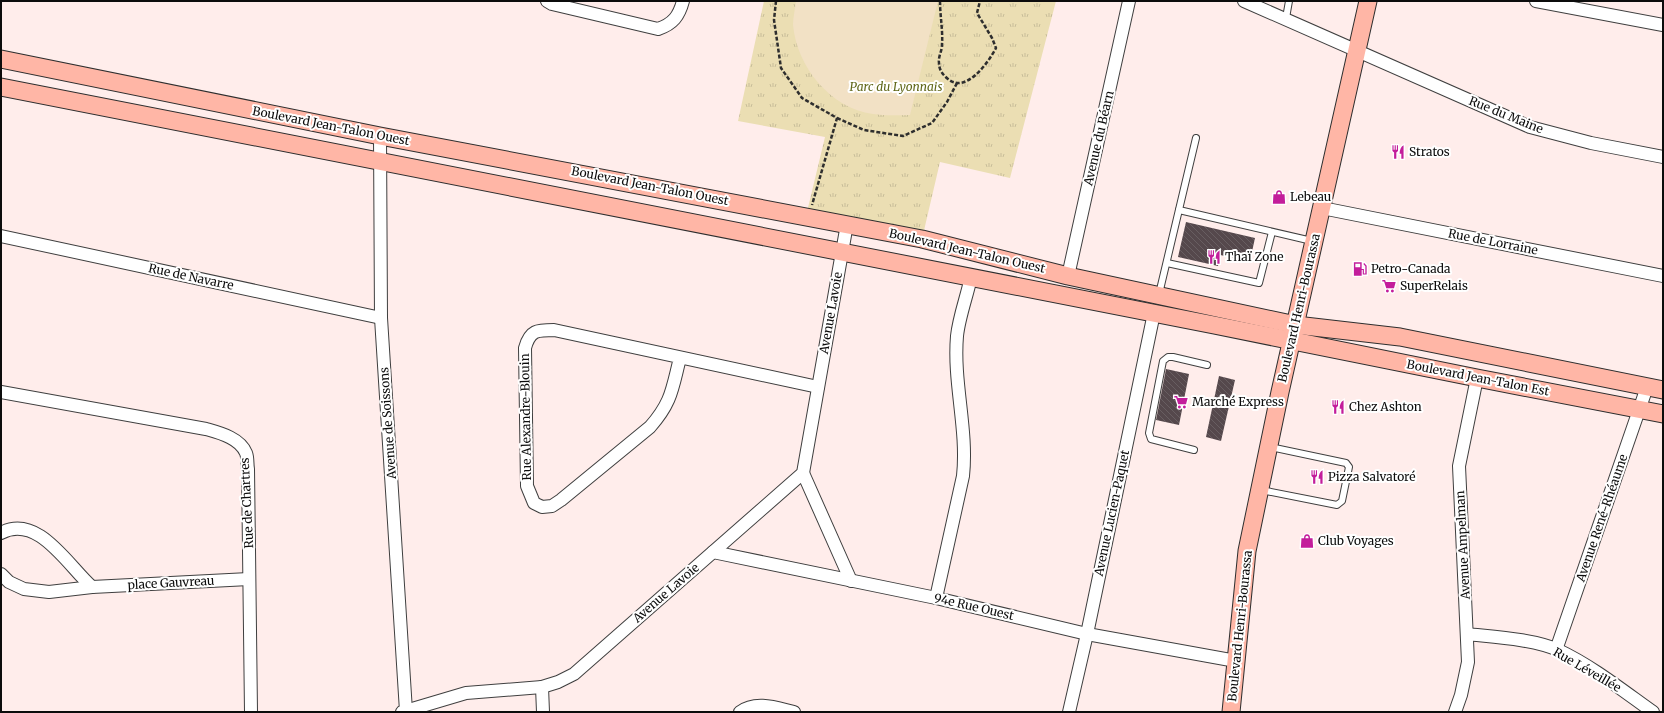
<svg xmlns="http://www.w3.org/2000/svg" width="1664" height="713" font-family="Merriweather,serif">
<defs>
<pattern id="park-tufts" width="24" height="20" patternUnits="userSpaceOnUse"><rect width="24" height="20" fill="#ebdeb3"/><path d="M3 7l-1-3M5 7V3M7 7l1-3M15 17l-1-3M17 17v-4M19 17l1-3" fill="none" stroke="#c8bd99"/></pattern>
<pattern id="building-back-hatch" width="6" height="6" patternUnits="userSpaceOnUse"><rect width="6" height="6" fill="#55484c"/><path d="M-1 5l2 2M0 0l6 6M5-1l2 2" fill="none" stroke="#685e61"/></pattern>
</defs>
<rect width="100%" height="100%" fill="#ffedeb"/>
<polygon fill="url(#park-tufts)" points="764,1 1056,1 1010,178 940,162 922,239 806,216 825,137 738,121"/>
<path fill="#f2e1c5" d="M796,1H938L910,115C898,115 885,116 873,114C830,108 797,67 793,25C793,18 795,9 796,1Z"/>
<g fill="url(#building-back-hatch)">
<polygon points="1186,222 1255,238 1250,261 1220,255 1218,266 1178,257"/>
<polygon points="1166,369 1189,374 1179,425 1156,420"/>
<polygon points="1219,376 1235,380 1221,441 1206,437"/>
</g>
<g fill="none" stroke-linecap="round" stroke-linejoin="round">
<defs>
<g id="lane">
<polyline points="1286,18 1289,1"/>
<polyline points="1179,210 1312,241"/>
<polyline points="1167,263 1259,283 1272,232"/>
<polyline points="1159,294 1196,138"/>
<polyline points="1194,450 1151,439 1149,433 1163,361 1168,357 1173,357 1207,365"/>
<polyline points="1261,490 1337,505 1342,501 1349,467 1346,463 1270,447"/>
</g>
<g id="street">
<path d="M547,1L552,4L658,29C673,24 679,16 683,1"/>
<polyline points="1244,1 1530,127 1591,143 1663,157"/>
<polyline points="1536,1 1663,25"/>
<polyline points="380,136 381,318 406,711"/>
<polyline points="1322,208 1663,276"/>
<polyline points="1,236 381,318"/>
<polyline points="1068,276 1129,1"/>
<path d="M680,358C672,389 672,402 650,427L561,500L552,506L542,507L534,503L527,486L525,348C530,330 537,330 554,330L818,387"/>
<path d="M1,392L206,429C220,433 240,438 246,453C248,458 247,464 248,469L251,712"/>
<polyline points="803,473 851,581"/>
<path d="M1,533C38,513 68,566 92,587"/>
<polyline points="713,552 936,598 1087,634 1236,661"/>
<polyline points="1,574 9,582 24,589 49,592 92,587 249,579"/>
<path d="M936,598L963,476C968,429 953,383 957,336C959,317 967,296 971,277"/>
<path d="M1467,634C1494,637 1533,639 1558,650C1592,666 1622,690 1653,712"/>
<polyline points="1556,650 1647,387"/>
<polyline points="402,712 466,693 542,687"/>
<polyline points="543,712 542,687 558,682 574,674 803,473 847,224"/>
<path d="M740,712C756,700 777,708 794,712"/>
<polyline points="1069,712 1087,634 1154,313"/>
<polyline points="1455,712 1461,695 1468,662 1459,466 1477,378"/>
</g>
<g id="secondary">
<polyline points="1,59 380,136 922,239 1068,276 1296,325 1400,337 1663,390"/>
<polyline points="1,87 1214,325 1477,378 1663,414"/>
<polyline points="1231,712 1247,551 1280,392 1368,1"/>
</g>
</defs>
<use href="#lane" stroke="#3f3f3f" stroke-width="8"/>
<use href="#street" stroke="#3f3f3f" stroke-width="14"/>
<use href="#secondary" stroke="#2e2e2e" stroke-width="19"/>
<g stroke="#2e2e2e" stroke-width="2.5" stroke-dasharray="4 2" stroke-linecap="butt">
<polyline points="776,1 774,20 781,68 802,98 837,118 812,205"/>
<path d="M940,1C940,16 943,30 942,45C942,51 938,57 939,63C939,70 943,75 948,79C966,94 988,63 996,48L992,38L977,13L980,1"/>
<polyline points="837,118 864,130 903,136 932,123 947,102 957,83"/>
</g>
<use href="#lane" stroke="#fff" stroke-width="6"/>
<use href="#street" stroke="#fff" stroke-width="12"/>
<use href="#secondary" stroke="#ffb6a6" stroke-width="17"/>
</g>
<defs>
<symbol id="restaurant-bare" viewBox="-9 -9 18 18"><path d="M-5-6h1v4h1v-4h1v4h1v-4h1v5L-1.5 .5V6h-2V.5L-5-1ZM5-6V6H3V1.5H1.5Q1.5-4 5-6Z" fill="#c31d9b" stroke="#fff" stroke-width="2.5" paint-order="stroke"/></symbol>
<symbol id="shop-bare" viewBox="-9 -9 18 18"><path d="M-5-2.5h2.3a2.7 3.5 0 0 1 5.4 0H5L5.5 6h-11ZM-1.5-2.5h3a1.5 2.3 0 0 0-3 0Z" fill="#c31d9b" stroke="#fff" stroke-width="2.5" paint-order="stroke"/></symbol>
<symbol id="fuel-bare" viewBox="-9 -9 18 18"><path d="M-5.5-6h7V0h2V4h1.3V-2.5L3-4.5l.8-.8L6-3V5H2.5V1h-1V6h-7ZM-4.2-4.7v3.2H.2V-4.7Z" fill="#c31d9b" stroke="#fff" stroke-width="2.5" paint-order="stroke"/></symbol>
<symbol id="supermarket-bare" viewBox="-9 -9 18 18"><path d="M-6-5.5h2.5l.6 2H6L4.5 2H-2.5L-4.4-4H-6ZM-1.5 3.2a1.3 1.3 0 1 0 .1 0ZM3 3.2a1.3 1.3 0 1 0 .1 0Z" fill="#c31d9b" stroke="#fff" stroke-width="2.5" paint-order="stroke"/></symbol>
</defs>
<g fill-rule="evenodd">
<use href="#restaurant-bare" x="1388" y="142" width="20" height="20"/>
<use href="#shop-bare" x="1269" y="187" width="20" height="20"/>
<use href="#restaurant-bare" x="1204" y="247" width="20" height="20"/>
<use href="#fuel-bare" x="1350" y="259" width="20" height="20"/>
<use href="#supermarket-bare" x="1379" y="276" width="20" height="20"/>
<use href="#supermarket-bare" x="1171" y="392" width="20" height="20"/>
<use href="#restaurant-bare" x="1328" y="397" width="20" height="20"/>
<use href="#restaurant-bare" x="1307" y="467" width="20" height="20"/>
<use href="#shop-bare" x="1297" y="531" width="20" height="20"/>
</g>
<g text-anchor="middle" stroke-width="4" stroke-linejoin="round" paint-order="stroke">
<g font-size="12" font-style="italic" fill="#606719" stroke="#fff">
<text x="896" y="91">Parc du Lyonnais</text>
</g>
<g font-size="12" fill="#0c0c0c" stroke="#fff">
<text transform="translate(1506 115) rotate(22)" y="4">Rue du Maine</text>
<text transform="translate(331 126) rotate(11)" y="4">Boulevard Jean-Talon Ouest</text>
<text transform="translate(1099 138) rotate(-77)" y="4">Avenue du Béarn</text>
<text transform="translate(650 186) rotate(11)" y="4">Boulevard Jean-Talon Ouest</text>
<text transform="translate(1493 242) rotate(11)" y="4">Rue de Lorraine</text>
<text transform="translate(967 251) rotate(13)" y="4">Boulevard Jean-Talon Ouest</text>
<text transform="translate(191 277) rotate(12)" y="4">Rue de Navarre</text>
<text transform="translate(1299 308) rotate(-77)" y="4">Boulevard Henri-Bourassa</text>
<text transform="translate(831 313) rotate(-80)" y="4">Avenue Lavoie</text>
<text transform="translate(1478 378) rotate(11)" y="4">Boulevard Jean-Talon Est</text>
<text transform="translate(526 417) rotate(-91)" y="4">Rue Alexandre-Blouin</text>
<text transform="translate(388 423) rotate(-94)" y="4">Avenue de Soissons</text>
<text transform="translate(247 503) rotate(-93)" y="4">Rue de Chartres</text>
<text transform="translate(1112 513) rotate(-78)" y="4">Avenue Lucien-Paquet</text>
<text transform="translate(1602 518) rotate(-71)" y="4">Avenue René-Rhéaume</text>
<text transform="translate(1463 545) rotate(-93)" y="4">Avenue Ampelman</text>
<text transform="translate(171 583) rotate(-3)" y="4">place Gauvreau</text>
<text transform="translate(666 593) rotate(-41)" y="4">Avenue Lavoie</text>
<text transform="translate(974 607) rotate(13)" y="4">94e Rue Ouest</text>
<text transform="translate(1240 626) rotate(-84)" y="4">Boulevard Henri-Bourassa</text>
<text transform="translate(1587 670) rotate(30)" y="4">Rue Léveillée</text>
</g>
<g font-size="12" fill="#0c0c0c" stroke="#fff" text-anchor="start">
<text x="1409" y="156">Stratos</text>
<text x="1290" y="201">Lebeau</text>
<text x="1225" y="261">Thaï Zone</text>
<text x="1371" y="273">Petro-Canada</text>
<text x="1400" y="290">SuperRelais</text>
<text x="1192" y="406">Marché Express</text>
<text x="1349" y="411">Chez Ashton</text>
<text x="1328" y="481">Pizza Salvatoré</text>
<text x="1318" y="545">Club Voyages</text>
</g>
</g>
<rect width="1664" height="713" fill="none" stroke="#0c0c0c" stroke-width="4"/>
</svg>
